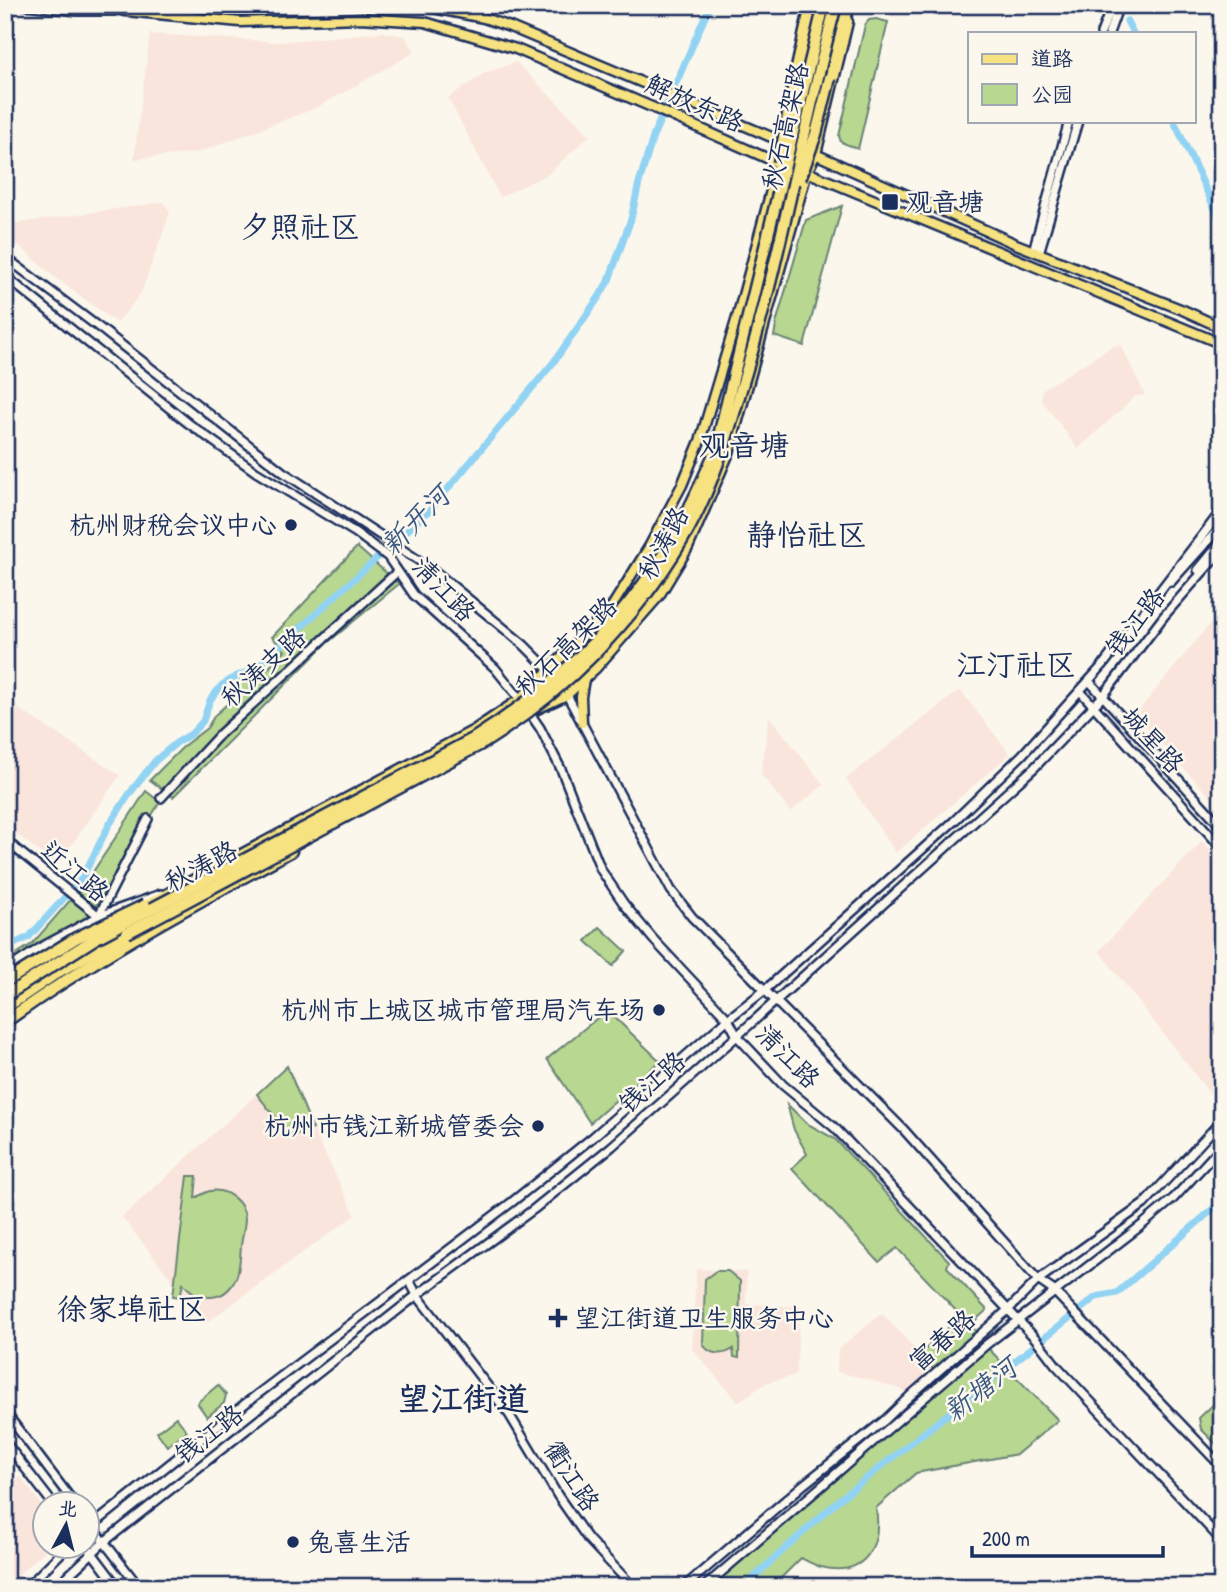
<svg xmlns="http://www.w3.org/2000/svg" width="1227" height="1592" font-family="'Patrick Hand','LXGW WenKai TC',sans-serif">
<rect width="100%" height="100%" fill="#fbf7ec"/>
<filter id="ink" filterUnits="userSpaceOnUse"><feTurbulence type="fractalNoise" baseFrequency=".0143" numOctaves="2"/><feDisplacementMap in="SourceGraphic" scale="14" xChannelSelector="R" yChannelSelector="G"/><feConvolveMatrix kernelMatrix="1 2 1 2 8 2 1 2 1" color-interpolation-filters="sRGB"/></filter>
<g filter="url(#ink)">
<g fill="#fae5dc">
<polygon points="382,32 405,36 415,52 316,108 197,153 134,159 150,34 279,42"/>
<polygon points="516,62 590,135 548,174 500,197 448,98 483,74"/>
<polygon points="164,202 170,213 141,293 117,323 53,276 5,233 5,225"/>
<polygon points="1121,345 1145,395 1136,396 1078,449 1041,399 1043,389 1113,346"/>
<polygon points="1222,609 1222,788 1212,799 1135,715"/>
<polygon points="960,690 1010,754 896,853 846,779"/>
<polygon points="5,700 120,775 57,866 5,825"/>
<polygon points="769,716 824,785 790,812 761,774"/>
<polygon points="1202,841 1222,862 1222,1098 1217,1103 1099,951"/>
<polygon points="257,1094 290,1136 313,1129 355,1215 206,1323 122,1217"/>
<polygon points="696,1269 747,1272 746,1304 800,1307 796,1375 766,1383 738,1402 692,1349"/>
<polygon points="882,1313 936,1372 910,1396 899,1389 871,1380 837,1372 838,1349"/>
<polygon points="20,1476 45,1510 46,1546 49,1547 5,1587 5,1489"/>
</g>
<g fill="#b8d790" stroke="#6a8377" stroke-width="2">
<polygon points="876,19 888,22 858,149 841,142 839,136 865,25 869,20"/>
<polygon points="842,206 804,346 774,336 777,320 806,220"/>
<polygon points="357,547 399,584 326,644 173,797 150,780 186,744 207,728 215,715 234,698 229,690 243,678 252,685 285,651 272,637"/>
<polygon points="146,791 160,802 95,907 69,944 5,990 5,961 32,944 87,881"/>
<polygon points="600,927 626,951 613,966 586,941"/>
<polygon points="607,1010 660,1061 590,1123 547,1059"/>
<polygon points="287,1066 313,1129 290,1136 257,1094"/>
<polygon points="787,1104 806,1123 835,1139 949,1261 947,1267 987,1310 970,1325 980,1335 936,1372 919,1355 961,1316 897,1248 879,1262 792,1168 807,1154 794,1130"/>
<path d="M188,1176H197L195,1198C200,1196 205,1192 210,1191C227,1188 244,1202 245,1218C245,1227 242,1237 241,1246C240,1256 240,1269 236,1278C225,1303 198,1302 183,1283L180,1297L173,1296Z"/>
<path d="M716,1271H728L740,1281L739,1358L734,1357L733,1349C723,1356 709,1355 703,1344L705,1279Z"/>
<path d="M988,1348L1058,1420L1017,1454L916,1473L876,1508C882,1546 865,1578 821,1567C814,1565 807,1561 801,1558L772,1587H710Z"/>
<polygon points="218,1385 226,1395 224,1403 207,1417 198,1404 199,1401"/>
<polygon points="1222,1396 1222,1450 1201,1429 1199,1418"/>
<polygon points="176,1417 187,1431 167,1446 157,1432"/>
</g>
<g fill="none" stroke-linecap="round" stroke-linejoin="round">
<g stroke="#92d3f4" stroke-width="7">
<polyline points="1127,21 1133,33"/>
<polyline points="1174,121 1222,224"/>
<polyline points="5,948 29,937 82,878 109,825 130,793 155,761 176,743 191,734 203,721 210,700 222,685 237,676 254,670 431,509 553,363 599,297 609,280 631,219 639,183 654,134 710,5"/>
<polyline points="743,1587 840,1499 1096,1297 1117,1293 1222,1201"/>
</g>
<defs>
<g id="secondary">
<polyline points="25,5 77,11 115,11"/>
<polyline points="1101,33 1112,5"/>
<polyline points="1109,33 1119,5"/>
<polyline points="1033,251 1069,121"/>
<polyline points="1039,253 1078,121"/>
<polyline points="5,257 105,332 283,472 432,569 524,645 550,671 567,695 671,890 692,917 904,1130 1038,1280 1054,1291 1222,1467"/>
<polyline points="5,276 188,423 256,472 356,533 388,557 414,595 495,668 520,699 540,728 561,769 601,870 624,904 653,939 728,1019 737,1036 783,1085 835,1128 1036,1339 1056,1365 1222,1541"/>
<polyline points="1198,570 1222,541"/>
<polyline points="1171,582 1222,525"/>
<polyline points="1089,681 1222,827"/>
<polyline points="1080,691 1222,848"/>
<polyline points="161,798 220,734 397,572"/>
<polyline points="5,840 100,917"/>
<polyline points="99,915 148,819"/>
<polyline points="5,971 43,946 99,916 161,894"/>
<polyline points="409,1280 417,1295 509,1414 558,1496 588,1539 633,1587"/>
<polyline points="5,1412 75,1504"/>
<polyline points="5,1442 53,1504"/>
<polyline points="88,1521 139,1587"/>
<polyline points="88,1529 246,1403 512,1202 593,1137 728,1019 765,990 953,822 1022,755 1103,665 1222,510"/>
<polyline points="87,1546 118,1587"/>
<polyline points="27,1587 68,1546"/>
<polyline points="56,1587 104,1542 417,1295 534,1209 611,1147 737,1036 1034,768 1103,696 1164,616 1222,550"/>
<polyline points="684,1587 803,1485 885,1420 910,1396 1008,1310 1038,1280 1144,1204 1222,1120"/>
<polyline points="704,1587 987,1344 1142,1225 1174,1198 1222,1146"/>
</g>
<g id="primary">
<polyline points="95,5 126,11 240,22 360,18 425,22 516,49 654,108"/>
<polyline points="205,5 283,5"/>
<polyline points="418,5 484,18 510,27 788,144"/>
<polyline points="797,90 817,5"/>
<polyline points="672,116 778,163 807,172 1222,344"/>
<polyline points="813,153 1016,244 1183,310 1222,328"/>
<polyline points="535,710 567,695 596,668 659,596 688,548 729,453 807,172 816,154 848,22"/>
<polyline points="582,723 581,697 584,679"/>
<polyline points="140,908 474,730 520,699 611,608 649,547 682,485 700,441 738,314 780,157"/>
<polyline points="5,989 26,974"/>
</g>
<g id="highway">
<polyline points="797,68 811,5"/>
<polyline points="830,78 837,46 849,5"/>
<polyline points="5,1008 55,974 127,933"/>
<path d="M5,1022C95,957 194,904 291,851"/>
</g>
</defs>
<use href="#secondary" stroke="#1b2f5e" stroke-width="12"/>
<use href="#primary" stroke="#1b2f5e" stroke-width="13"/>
<use href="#highway" stroke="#1b2f5e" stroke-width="15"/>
<use href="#secondary" stroke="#fbf7ec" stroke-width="7"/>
<use href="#primary" stroke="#f7e281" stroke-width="8"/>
<use href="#highway" stroke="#f7e281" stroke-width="10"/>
<defs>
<polyline id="primary-bridge" points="654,108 672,116"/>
<g id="highway-bridge">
<polyline points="779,163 797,68"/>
<polyline points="800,179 816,134 830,78"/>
<path d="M127,933L485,742C565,691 635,621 683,539C711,491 727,439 742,386C780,261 802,131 836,5"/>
<polyline points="5,982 76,938 145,905"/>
<path d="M5,996L96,938L473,739C561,683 634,614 683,520C695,498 705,475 715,452L824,5"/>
</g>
</defs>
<use href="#primary-bridge" stroke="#1b2f5e" stroke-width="13" stroke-linecap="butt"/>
<use href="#highway-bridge" stroke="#1b2f5e" stroke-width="15" stroke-linecap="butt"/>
<use href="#primary-bridge" stroke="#f7e281" stroke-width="8"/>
<use href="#highway-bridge" stroke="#f7e281" stroke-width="10"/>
</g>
</g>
<g fill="#1b2f5e" stroke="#fbf7ec" stroke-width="2.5">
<rect x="881" y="193" width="18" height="18" rx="3.5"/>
<circle cx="291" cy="525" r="7"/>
<circle cx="659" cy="1010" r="7"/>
<circle cx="538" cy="1126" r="7"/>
<path d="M554.5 1307.5h7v7h7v7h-7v7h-7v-7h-7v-7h7z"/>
<circle cx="293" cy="1542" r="7"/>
</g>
<g text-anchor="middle" stroke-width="5" stroke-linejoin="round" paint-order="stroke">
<g font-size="26" fill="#1b2f5e" stroke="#fbf7ec">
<text transform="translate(695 103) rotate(24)" y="9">解放东路</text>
<text transform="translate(785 126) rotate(-77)" y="9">秋石高架路</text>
<text transform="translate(663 543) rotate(-62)" y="9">秋涛路</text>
<text transform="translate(444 589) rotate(46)" y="9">清江路</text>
<text transform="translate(1135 622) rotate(-52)" y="9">钱江路</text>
<text transform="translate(566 646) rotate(-44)" y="9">秋石高架路</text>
<text transform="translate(263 667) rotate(-42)" y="9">秋涛支路</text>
<text transform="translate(1153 740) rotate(48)" y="9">城星路</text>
<text transform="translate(201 866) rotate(-28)" y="9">秋涛路</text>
<text transform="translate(75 871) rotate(40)" y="9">近江路</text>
<text transform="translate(788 1056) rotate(45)" y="9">清江路</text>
<text transform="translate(652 1082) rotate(-41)" y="9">钱江路</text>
<text transform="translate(942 1340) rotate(-41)" y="9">富春路</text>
<text transform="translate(209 1434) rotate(-38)" y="9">钱江路</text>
<text transform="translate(572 1476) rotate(57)" y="9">衢江路</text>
</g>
<g font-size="26" fill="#1b2f5e" stroke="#fbf7ec" text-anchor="start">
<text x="906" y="211">观音塘</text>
<text x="277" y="534" text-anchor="end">杭州财税会议中心</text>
<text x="645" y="1019" text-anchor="end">杭州市上城区城市管理局汽车场</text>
<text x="524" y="1135" text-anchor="end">杭州市钱江新城管委会</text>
<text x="574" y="1327">望江街道卫生服务中心</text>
<text x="307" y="1551">兔喜生活</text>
</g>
<g font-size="28" font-style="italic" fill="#395884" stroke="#fbf7ec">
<text transform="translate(415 520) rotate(-45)" y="10">新开河</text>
<text transform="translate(980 1389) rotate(-38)" y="10">新塘河</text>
</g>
<g font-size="30" fill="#1b2f5e" stroke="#fbf7ec">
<text x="300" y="237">夕照社区</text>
<text x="744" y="456">观音塘</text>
<text x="807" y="545">静怡社区</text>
<text x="1016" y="675">江汀社区</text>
<text x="132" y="1319">徐家埠社区</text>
</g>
<g font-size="33" font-weight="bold" fill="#1b2f5e" stroke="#fbf7ec">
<text x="463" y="1410">望江街道</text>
</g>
</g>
<rect width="1227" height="1592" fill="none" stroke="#fbf7ec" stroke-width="28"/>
<rect x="14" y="14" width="1199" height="1564" fill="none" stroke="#1b2f5e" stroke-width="2.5" filter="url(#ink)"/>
<rect x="968" y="32" width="228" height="91" fill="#fbf7ec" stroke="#a1a7b3" stroke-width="2"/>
<rect x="982" y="54" width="35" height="10" fill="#f7e281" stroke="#a1a7b3" stroke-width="2"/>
<text x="1031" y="66" font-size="21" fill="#1b2f5e">道路</text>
<rect x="982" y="84" width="35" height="21" fill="#b8d790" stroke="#a1a7b3" stroke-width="2"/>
<text x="1031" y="102" font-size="21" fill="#1b2f5e">公园</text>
<g transform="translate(66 1525) rotate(7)"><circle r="33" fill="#fbf7ec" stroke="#a1a7b3" stroke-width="2"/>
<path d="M0-5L12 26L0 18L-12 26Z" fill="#1b2f5e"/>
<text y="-10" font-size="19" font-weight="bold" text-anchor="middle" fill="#1b2f5e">北</text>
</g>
<path d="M972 1546v10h191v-10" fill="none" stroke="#1b2f5e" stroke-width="3.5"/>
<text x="982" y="1546" font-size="21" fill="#1b2f5e" stroke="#fbf7ec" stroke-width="5" paint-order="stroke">200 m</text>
</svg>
